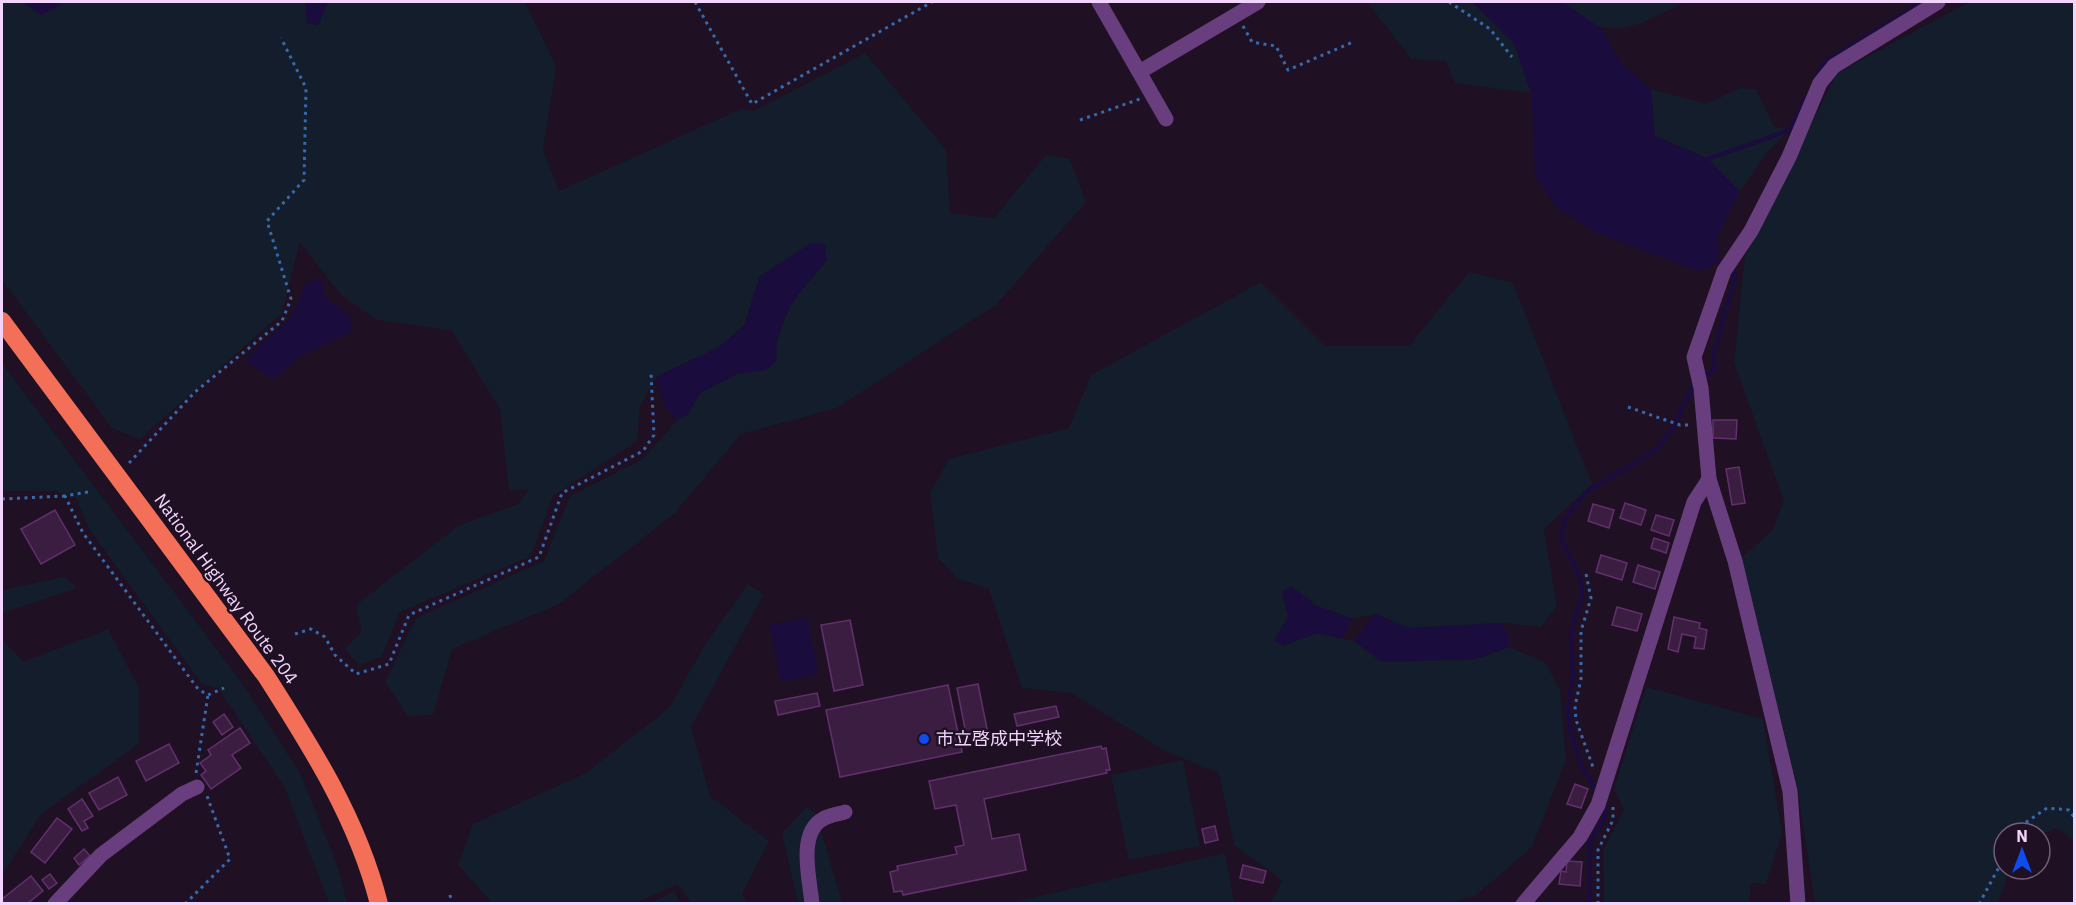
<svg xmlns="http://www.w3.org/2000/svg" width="2076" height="905" font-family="'IBM Plex Sans','Noto Sans JP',sans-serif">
<rect width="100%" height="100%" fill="#1f1023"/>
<g fill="#131d2c">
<polygon points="2,2 22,2 41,15 59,6 60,2 305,2 307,23 318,25 328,2 525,2 556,66 543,150 559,191 741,109 754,111 865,53 946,150 950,213 994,218 1046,155 1069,158 1086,202 997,304 837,408 741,434 675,513 559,604 452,649 433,715 408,716 385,682 416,618 544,561 570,496 643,459 677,420 688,414 700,393 737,374 775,346 791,303 827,260 760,276 744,326 717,348 656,377 640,407 637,441 553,496 531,556 400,612 382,656 359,665 345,649 362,632 356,605 458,526 518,504 529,489 509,491 500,409 451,330 377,320 341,295 300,242 282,313 140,439 112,428 2,280"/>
<polygon points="1367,2 1472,2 1514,43 1531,93 1455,83 1446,61 1411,59"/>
<path d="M1563,2H1685C1638,25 1606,48 1563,2Z"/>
<polygon points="1969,2 2074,2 2074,841 2057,828 2040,835 2004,833 2004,869 2010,869 1998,903 1815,903 1797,785 1741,558 1772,531 1784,501 1734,363 1745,256 1837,73"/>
<polygon points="1740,88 1756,89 1774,126 1790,130 1770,149 1740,191 1708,159 1655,136 1651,89 1706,104"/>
<polygon points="1469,272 1513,283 1592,484 1544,529 1557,607 1541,627 1502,623 1409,628 1375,614 1353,619 1317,606 1291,587 1282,592 1288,617 1282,646 1317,633 1354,641 1382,662 1475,659 1509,647 1546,663 1560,690 1566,760 1532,847 1474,897 1446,903 1271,903 1282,880 1234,845 1219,773 1165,751 1071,693 1022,688 989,589 958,579 938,558 930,493 949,459 1069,428 1091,375 1261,282 1325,346 1409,346"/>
<polygon points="2,363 243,684 301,775 337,865 347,903 329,903 284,786 218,688 202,684 89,529 76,498 54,491 2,491"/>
<polygon points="64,577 77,588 2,613 2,590"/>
<polygon points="748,584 764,594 691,727 710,796 769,841 742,894 747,903 691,903 678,884 636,903 492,903 458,865 473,824 586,773 670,707 704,646"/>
<polygon points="108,629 139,688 139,744 41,814 2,875 2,639 23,662"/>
<polygon points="1646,687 1763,719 1782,833 1766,884 1751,883 1749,903 1604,903 1603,851 1624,810 1614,789"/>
<polygon points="1183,760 1200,846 1129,860 1111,775"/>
<polygon points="806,808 816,812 842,903 798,903 782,833"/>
<polygon points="1225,853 1234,903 1010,903"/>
<polygon points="674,891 681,903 651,903"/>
</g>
<g fill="#1a0d3e">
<polygon points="22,2 60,2 59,6 41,15"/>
<polygon points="305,2 328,2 318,25 307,23"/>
<polygon points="1472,2 1563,2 1602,29 1620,62 1651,89 1655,136 1708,159 1740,191 1716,239 1720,250 1712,267 1699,271 1599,234 1558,209 1535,176 1531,93 1514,43"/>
<path d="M811,243L825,244L827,260C802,289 772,320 777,361L766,370L737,374L700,393L688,414L677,420L664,407L656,377L717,348L744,326L760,276Z"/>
<path d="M320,278L326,298L350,316L351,332L302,355L273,379L246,361C271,328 292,333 304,285Z"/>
<polygon points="1291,586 1317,606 1353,619 1342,638 1317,633 1282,646 1274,640 1288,617 1282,592"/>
<polygon points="1375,614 1409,628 1502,623 1508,633 1509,647 1475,659 1382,662 1354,641"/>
<polygon points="807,617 818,674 781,682 769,625"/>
</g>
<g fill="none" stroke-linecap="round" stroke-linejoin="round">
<g stroke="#1a0d3e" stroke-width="4.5">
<polyline points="1815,79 1824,62 1923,2"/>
<polyline points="1706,165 1708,159 1790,130 1806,97"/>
<polyline points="1599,794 1581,766 1570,728 1568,707 1573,676 1571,632 1582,596 1580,577 1561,539 1565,519 1585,493 1657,449 1673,427 1694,384 1715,369 1714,352 1735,278 1733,269 1712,257"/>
<polyline points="1589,904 1590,842 1606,815 1605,804"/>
</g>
</g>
<g fill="#3c1d42" stroke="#62306d" stroke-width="1.5">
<polygon points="1713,420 1737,420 1736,439 1713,438"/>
<polygon points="1739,467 1745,503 1732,505 1726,469"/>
<polygon points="1625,503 1646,510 1641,525 1620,518"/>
<polygon points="1593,504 1614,510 1609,528 1588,521"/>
<polygon points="55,510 75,545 41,564 21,529"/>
<polygon points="1656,515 1674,520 1669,536 1651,530"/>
<polygon points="1654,538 1669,543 1666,553 1651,548"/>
<polygon points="1601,555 1627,563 1622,580 1596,572"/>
<polygon points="1638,565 1660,572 1655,589 1633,582"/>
<polygon points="1617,607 1642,614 1637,631 1612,625"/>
<polygon points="1674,617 1700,623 1699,628 1707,630 1704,649 1694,648 1696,637 1682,634 1678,652 1668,649"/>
<polygon points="850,620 863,685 834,691 821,625"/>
<polygon points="978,684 987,729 966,734 957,688"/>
<polygon points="948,685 962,752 840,777 826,710"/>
<polygon points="817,693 820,706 778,715 775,701"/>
<polygon points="1056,706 1059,717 1017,726 1014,714"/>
<polygon points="224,714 233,727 222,735 213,722"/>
<polygon points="240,728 250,743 232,755 241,768 211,789 201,775 206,771 200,763 211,755 208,750"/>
<polygon points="169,744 179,763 146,781 136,761"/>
<polygon points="1101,746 1102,749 1106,748 1110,770 1106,770 1107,773 984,799 992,839 1019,834 1026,870 903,895 902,891 894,892 890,872 898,870 897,866 957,854 955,847 964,845 956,805 935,809 929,781"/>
<polygon points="118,777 127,795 99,810 89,793"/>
<polygon points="1575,784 1588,789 1581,808 1567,804"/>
<polygon points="82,799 93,816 84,821 88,828 82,831 68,809"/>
<polygon points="57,818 72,829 45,863 31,852"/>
<polygon points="1215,826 1218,840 1205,843 1202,829"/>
<polygon points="84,849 90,856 79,865 74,858"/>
<polygon points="1567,861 1582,862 1580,886 1559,884 1561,871 1566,872"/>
<polygon points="1243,865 1266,871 1263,883 1240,878"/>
<polygon points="50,874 57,883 49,889 42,880"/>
<polygon points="31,876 43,891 27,904 2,904 2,899"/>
</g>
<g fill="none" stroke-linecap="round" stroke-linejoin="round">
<g stroke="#376aad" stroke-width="3" stroke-dasharray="3 4.5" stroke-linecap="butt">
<polyline points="695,2 752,104 932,2"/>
<polyline points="1449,2 1490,29 1512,57"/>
<polyline points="1243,26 1252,42 1276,46 1288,70 1353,42"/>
<polyline points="1080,120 1140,99"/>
<polyline points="1628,407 1680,425 1689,425"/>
<polyline points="129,463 195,392 282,321 291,299 267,221 304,180 306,88 281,38"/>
<polyline points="88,492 65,496 83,533 198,689 208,695 224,688"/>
<polyline points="2,499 65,496"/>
<polyline points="1586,574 1591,598 1581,631 1581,679 1575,706 1576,720 1594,770"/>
<polyline points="295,634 311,629 325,637 335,655 356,674 389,664 409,615 539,557 562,493 643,451 654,435 651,373"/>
<polyline points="196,773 208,695"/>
<polyline points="2016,833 2019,827 2047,808 2069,810 2074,817"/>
<polyline points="450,895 452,904"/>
<polyline points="185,904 230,859 207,796"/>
<polyline points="1598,904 1598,850 1613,820 1613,805"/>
<polyline points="1979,904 2004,858"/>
</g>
<g stroke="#693e7e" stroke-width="15">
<polyline points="1099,2 1166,119"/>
<polyline points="1141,71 1258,2"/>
<polyline points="55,904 101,855 182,794 197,787"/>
<path d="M812,904C810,880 797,833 823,819C829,815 839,814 845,812"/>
<polyline points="1523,904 1580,837 1598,805 1694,502 1709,479"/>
<polyline points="1798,904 1790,791 1735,561 1709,479 1701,388 1694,357 1724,271 1751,231 1789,157 1820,83 1834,66 1938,2"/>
</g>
<path stroke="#f46f57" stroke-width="18" d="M2,321L266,676C312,748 358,820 379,904"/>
</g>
<circle fill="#0f4bed" stroke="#1f1023" stroke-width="2" cx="924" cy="739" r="6"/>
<g text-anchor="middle" stroke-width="5" stroke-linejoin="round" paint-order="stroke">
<g font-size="18" fill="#f2d4fc" stroke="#1f1023">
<text transform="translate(226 589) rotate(54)" y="6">National Highway Route 204</text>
</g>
<g font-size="18" fill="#f2d4fc" stroke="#1f1023" text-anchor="start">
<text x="936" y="745">市立啓成中学校</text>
</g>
</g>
<rect width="2076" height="905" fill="none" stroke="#f2d4fc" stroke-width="6"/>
<g transform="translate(2022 851)"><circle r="28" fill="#1f1023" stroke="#735e7a" stroke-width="1.5"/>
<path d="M0-4.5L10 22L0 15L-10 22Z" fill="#0f4bed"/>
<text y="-9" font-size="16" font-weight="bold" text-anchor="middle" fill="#f2d4fc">N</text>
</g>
</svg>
